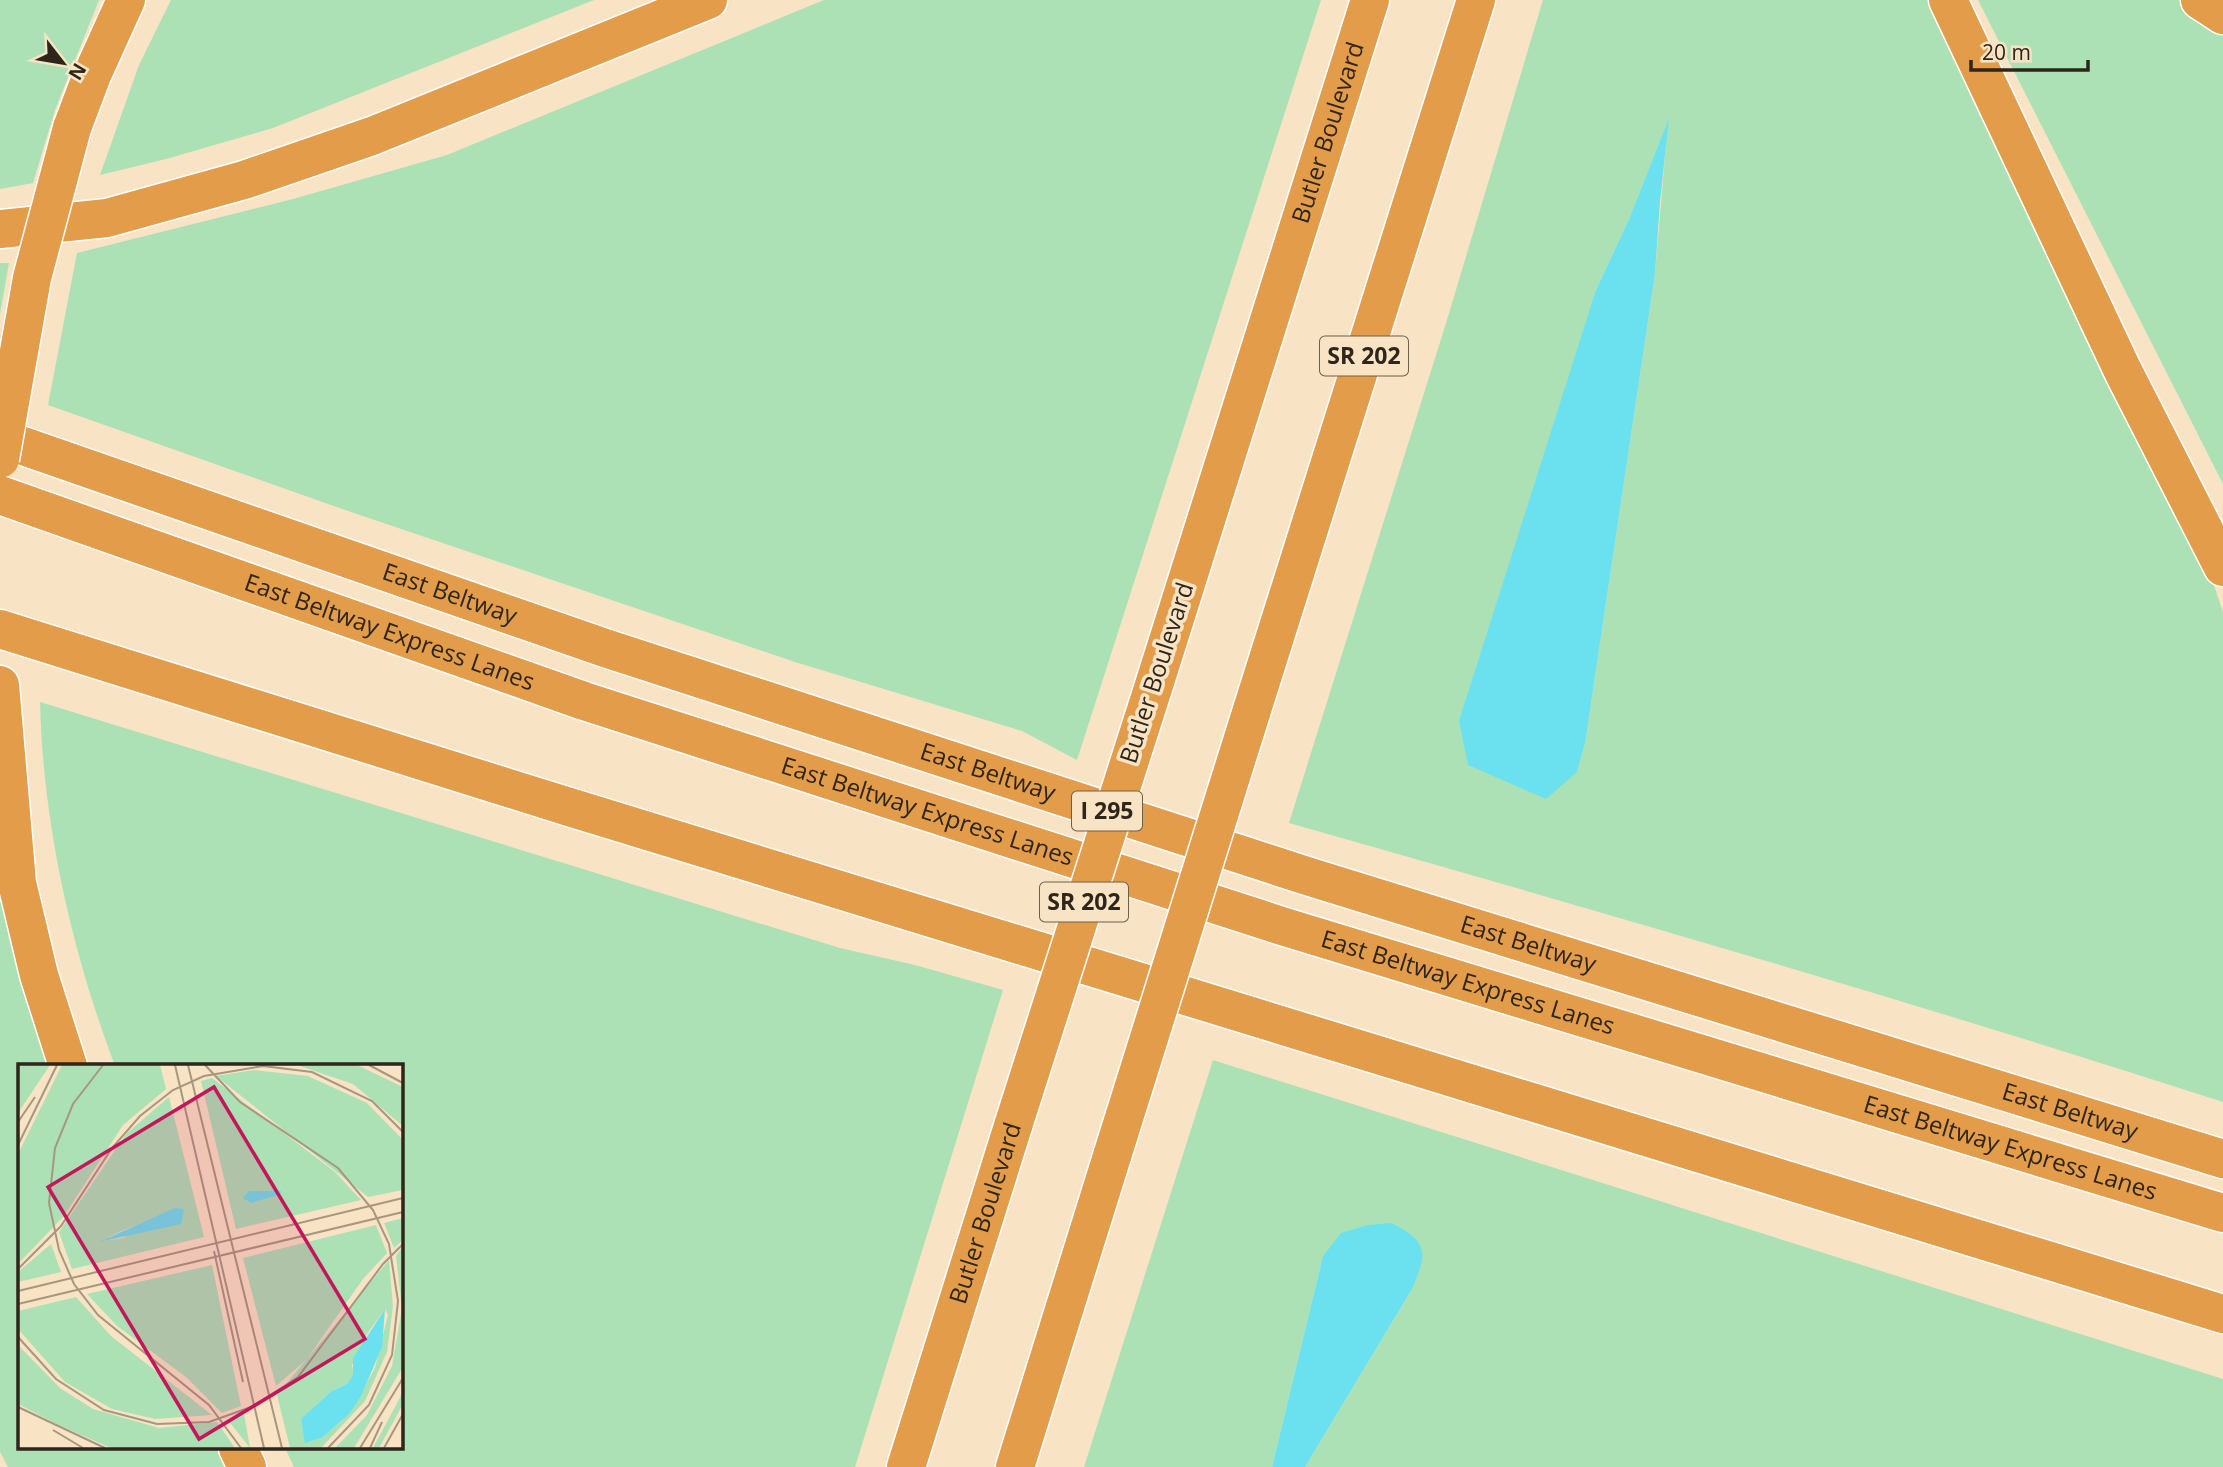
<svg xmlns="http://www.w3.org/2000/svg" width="2223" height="1467" font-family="'Open Sans',sans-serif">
<rect width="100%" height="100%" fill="#f8e3c4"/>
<g fill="#abe1b5" fill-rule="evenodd">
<polygon points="0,0 99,0 55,110 33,183 0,189"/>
<polygon points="171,0 594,0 273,128 166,159 100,175 139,65"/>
<polygon points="824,0 1321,0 1077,760 1022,731 795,662 348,511 48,405 77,253 293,199 447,155"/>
<path d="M1543,0H1932L2209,571L2223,612V1102C1914,1002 1602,912 1289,823L1447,320ZM1668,121L1655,274L1585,744L1577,772L1596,290L1629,219Z"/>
<polygon points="1978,0 2223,0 2223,484"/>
<polygon points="0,263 9,263 0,314"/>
<path d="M40,702L840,948L915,965L1003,990L855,1467H294L285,1448H401V1066H115C72,952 43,825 40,702Z"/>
<polygon points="0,861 59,1066 19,1066 19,1448 225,1448 233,1467 8,1467 0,1452"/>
<polygon points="1213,1060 2223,1379 2223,1467 1305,1467 1412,1289 1323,1256 1272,1467 1084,1467"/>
</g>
<g fill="#6be1f0">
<polygon points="1669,118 1660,202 1655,274 1585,744 1577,772 1546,799 1468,765 1459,721 1596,290 1629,219"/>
<path d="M1391,1223C1429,1241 1427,1254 1412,1289L1305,1467H1272L1323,1256L1341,1233L1368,1225Z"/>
</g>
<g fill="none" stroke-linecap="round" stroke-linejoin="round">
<defs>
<g id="highway">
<polyline points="1948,0 2123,371 2223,567"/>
<polyline points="2200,0 2223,15"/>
<polyline points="72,128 92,75 126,0"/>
<polyline points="0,229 107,218 244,180 372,136 708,0"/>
<path id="s1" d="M0,438L605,648L1307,876L2223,1159"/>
<path id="s2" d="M0,495L584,701L1285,927L2223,1213"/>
<polyline points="0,629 566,806 2223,1314"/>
<path id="s3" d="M1155,682L1370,0"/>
<polyline points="0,685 17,883 39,975 68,1066"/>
<polyline points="1251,713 1476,0"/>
<polyline points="238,1448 247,1467"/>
<path id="s4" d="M906,1467L1014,1123"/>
<polyline points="1015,1467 1113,1153"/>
</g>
</defs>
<use href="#highway" stroke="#fff" stroke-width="41"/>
<use href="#highway" stroke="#e29c4a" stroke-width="38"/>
<defs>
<g id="highway-bridge">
<polyline points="0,459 32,278 72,128"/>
<polyline points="1014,1123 1155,682"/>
<polyline points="1113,1153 1251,713"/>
</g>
</defs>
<use href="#highway-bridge" stroke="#fff" stroke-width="41" stroke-linecap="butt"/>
<use href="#highway-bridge" stroke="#e29c4a" stroke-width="38"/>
</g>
<g text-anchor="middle" stroke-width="7" stroke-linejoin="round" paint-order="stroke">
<g fill="#f8e3c4" stroke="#6b5f4d" stroke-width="2">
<rect x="1320" y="336.5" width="88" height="39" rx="5"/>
<rect x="1072" y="791.5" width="70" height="39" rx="5"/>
<rect x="1040" y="882.5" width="88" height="39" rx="5"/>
</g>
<g font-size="23" font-weight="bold" fill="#2e261a">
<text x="1364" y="364">SR 202</text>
<text x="1107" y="819">I 295</text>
<text x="1084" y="910">SR 202</text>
</g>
<g font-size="24" fill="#2e261a" stroke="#f8e3c4">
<text dy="8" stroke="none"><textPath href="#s3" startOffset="576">Butler Boulevard</textPath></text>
<text dy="8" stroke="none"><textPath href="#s1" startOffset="476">East Beltway</textPath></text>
<text dy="8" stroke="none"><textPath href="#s2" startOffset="413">East Beltway Express Lanes</textPath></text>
<text transform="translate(1157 673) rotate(-72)" y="8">Butler Boulevard</text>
<text dy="8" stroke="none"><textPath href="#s1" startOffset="1043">East Beltway</textPath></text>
<text dy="8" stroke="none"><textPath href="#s2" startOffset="980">East Beltway Express Lanes</textPath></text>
<text dy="8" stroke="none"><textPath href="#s1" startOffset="1610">East Beltway</textPath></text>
<text dy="8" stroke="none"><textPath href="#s2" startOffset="1547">East Beltway Express Lanes</textPath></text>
<text dy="8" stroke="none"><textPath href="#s1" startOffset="2177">East Beltway</textPath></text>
<text dy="8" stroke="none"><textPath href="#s2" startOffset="2114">East Beltway Express Lanes</textPath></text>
<text dy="8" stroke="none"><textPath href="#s4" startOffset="266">Butler Boulevard</textPath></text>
</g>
</g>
<g transform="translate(18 1064)">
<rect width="385" height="385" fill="#f8e3c4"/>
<path d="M0,1H32L0,49ZM44,1H142L148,25L105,61L46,152L0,200V90ZM279,1H339L385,23V62L335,20ZM236,6L290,12L349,39L385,76V126L350,133L198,12ZM194,14L317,108L343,136L218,165L183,17ZM151,33L186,173L54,205L41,168L108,70ZM161,144L105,174L84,177L99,169ZM385,154V176L376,184L366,159ZM358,161L369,189L345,215L289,295L258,322L225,194ZM33,180L43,208L0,218V208ZM385,182V303L336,384H317L349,351L374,302L384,245L378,192ZM371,196L375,242L369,288L347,337L303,384H272L259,331ZM367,245L370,251L357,304L332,349L305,373L314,327L329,320L336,311L334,301L349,270ZM194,201L223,342L204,349L168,313L99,262L69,230ZM58,233L93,272L194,351L137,355L94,345L47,318L0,265V247ZM0,281L42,324L75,345L141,364L199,358L217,384H93L41,361L0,340ZM385,328V340L361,384H355ZM226,350L232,384L210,356Z" fill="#abe1b5" fill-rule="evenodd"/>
<path d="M231,127H263V130L233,139L225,134ZM157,144L166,145L163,160L81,178ZM367,245L364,283L343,332L332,349L305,373L287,379L283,355L314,327L329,320L335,311V294Z" fill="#6be1f0"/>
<path fill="none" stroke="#a79780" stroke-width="2" d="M85,1L55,40L37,84L31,139L41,186L56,220L80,251L191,341L223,384M157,1L246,384M170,1L264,384M187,1L222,38L320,104L355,146L371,180L380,237L374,291L351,341L310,384M351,1L385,19M0,58L17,33M0,81L39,1M196,187L225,318M0,205L43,162L94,84L122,52L155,26L186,12L245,2L294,8L354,37L385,68M0,227L385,134M0,240L385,148M0,273L38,315L86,346L139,360L191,358L236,342L280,313L365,200L385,180M0,343L87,384M35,366L65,384M342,384L385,314M352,384L364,358M366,384L385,350"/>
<path fill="#c2185b" fill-opacity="0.15" stroke="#c2185b" stroke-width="3.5" d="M196,23L347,275L181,375L30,123Z"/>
<rect width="385" height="385" fill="none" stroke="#2e261a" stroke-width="3.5"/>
</g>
<g transform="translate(63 63) rotate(121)" stroke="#f8e3c4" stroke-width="5" paint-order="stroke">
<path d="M0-5L12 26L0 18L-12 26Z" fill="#2e261a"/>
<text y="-10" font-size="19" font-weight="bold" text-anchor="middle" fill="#2e261a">N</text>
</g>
<path d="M1971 60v10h117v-10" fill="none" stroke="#2e261a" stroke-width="3.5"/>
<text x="1982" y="60" font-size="21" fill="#2e261a" stroke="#f8e3c4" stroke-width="5" paint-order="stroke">20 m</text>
</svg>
